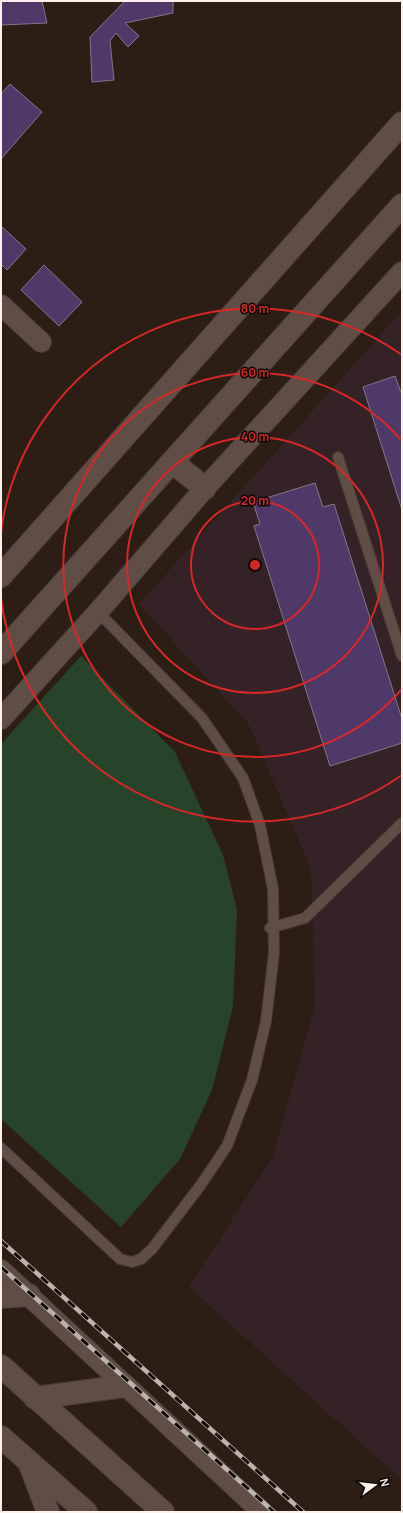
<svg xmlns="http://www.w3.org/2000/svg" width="403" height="1513" font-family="Manrope,sans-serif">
<rect width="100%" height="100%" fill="#2c1d15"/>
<polygon fill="#352226" points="402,311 402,1480 189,1287 273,1156 315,1005 311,869 249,725 139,604"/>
<polygon fill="#27442b" points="81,656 175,752 223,855 237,909 233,1006 212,1090 180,1159 121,1227 1,1119 1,744"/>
<g fill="#4f3968" stroke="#81798b">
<polygon points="1,1 42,1 47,23 1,25"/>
<polygon points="125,1 173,1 173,13 125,23 139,36 128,47 116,33 110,41 114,80 92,82 90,37"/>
<polygon points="10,84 42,112 1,159 1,94"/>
<polygon points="1,226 26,249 7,270 1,264"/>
<polygon points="44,265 82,302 59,326 21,290"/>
<polygon points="395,376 402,395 402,510 363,387"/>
<polygon points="315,483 323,507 334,504 402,719 402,743 330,766 254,526 260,524 253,502"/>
</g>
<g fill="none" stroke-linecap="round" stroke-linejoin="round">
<defs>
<g id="lane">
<polyline points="338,457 402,656"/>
<polyline points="270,928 305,918 402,823"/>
<polyline points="1,1148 120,1259 132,1262 141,1259 152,1249 200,1186 227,1146 252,1080 266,1021 274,953 273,889 260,825 243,778 202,718 98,612"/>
</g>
<g id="street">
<polyline points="1,305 41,342"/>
<polyline points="1,719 98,612 205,488 402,272"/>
<polyline points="1,1270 262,1512"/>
</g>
<g id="secondary">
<polyline points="172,462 205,488"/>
<polyline points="1,576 402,123"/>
<polyline points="1,653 402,205"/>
<polyline points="1,1297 29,1295"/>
<polyline points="1,1366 163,1512"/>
<polyline points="35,1398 125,1386"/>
<polyline points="1,1437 86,1512"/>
<polyline points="30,1465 48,1512"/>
</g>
</defs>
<use href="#lane" stroke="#473a35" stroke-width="12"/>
<use href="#street" stroke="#473a35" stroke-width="22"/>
<use href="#secondary" stroke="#473a35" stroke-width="24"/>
<use href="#lane" stroke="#604e46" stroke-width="10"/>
<use href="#street" stroke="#604e46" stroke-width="20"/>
<use href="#secondary" stroke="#604e46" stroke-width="22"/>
<defs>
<g id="rail">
<polyline points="1,1241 303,1512"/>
<polyline points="1,1267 274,1512"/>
</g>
</defs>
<use href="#rail" stroke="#bfb3ad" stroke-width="4.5"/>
<use href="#rail" stroke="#0f0906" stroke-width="3" stroke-dasharray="9" stroke-linecap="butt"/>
</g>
<g fill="none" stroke="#d62828" stroke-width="2">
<circle cx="255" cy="565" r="64"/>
<circle cx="255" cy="565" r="128"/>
<path d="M401 690A192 192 0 1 1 401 440"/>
<path d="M402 775A256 256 0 0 1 1 598M1 532A256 256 0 0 1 402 355"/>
</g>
<circle cx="255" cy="565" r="6" fill="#d62828" stroke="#0f0906" stroke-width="2"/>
<g font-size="12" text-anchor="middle" font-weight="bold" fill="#d62828" stroke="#0f0906" stroke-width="3" stroke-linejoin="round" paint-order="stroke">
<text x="255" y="313">80 m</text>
<text x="255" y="377">60 m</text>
<text x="255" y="441">40 m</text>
<text x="255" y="505">20 m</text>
</g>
<rect width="403" height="1513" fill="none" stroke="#fcf1ec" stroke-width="4"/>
<g transform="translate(375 1485) rotate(75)" stroke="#0f0906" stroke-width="3" paint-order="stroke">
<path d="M0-3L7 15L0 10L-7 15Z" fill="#fcf1ec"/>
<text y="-6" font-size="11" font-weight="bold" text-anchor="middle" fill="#fcf1ec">N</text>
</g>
</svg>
